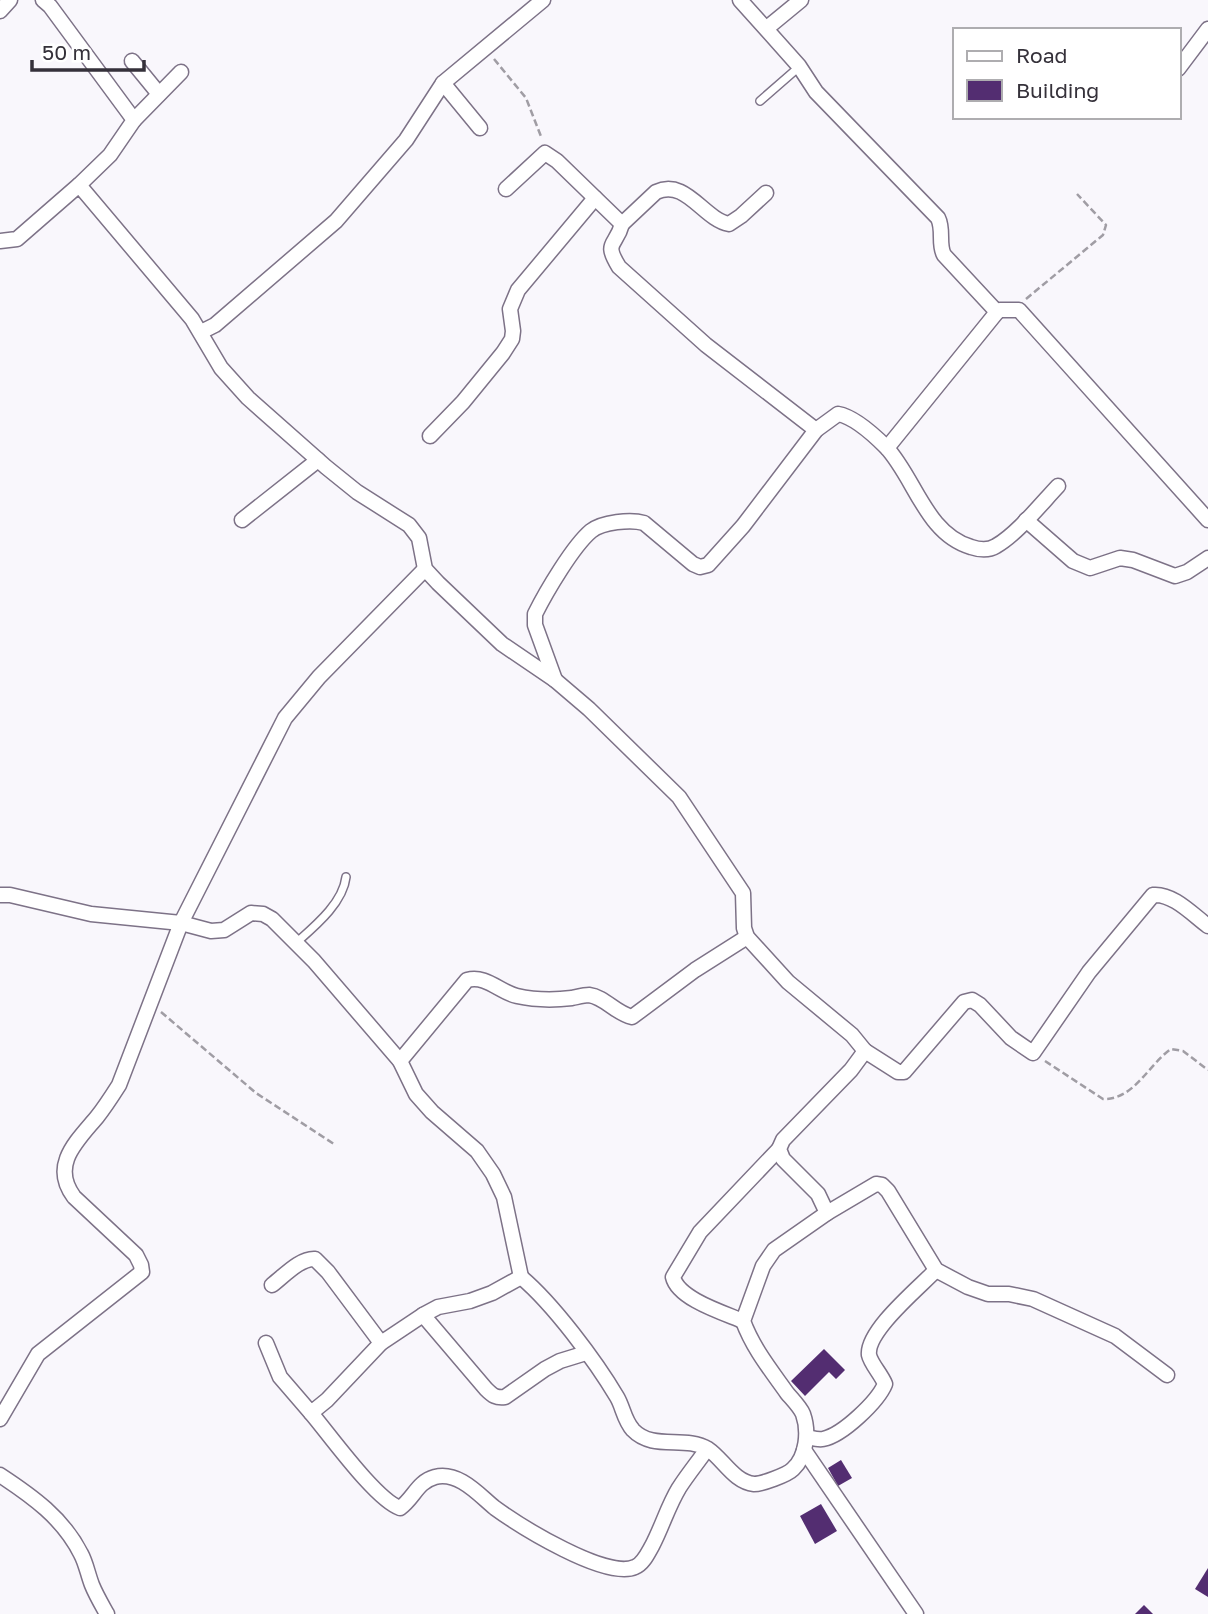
<svg xmlns="http://www.w3.org/2000/svg" width="1208" height="1614" font-family="'Golos Text',sans-serif">
<rect width="100%" height="100%" fill="#f9f7fc"/>
<g fill="#532d71">
<polygon points="824,1349 845,1370 836,1379 829,1372 805,1396 791,1381"/>
<polygon points="841,1460 852,1478 838,1486 828,1468"/>
<polygon points="821,1504 837,1531 815,1544 800,1516"/>
<polygon points="1208,1568 1208,1597 1195,1589"/>
<polygon points="1144,1605 1153,1614 1135,1614"/>
</g>
<g fill="none" stroke-linecap="round" stroke-linejoin="round">
<defs>
<g id="service">
<polyline points="760,101 799,67"/>
<path d="M297,942C315,926 343,903 346,877"/>
</g>
<g id="minor">
<polyline points="43,0 50,6 134,120 110,155 79,185"/>
<path d="M740,0L799,66L816,92L938,218C944,230 938,244 944,255L997,312L1000,310H1019L1208,520"/>
<polyline points="0,11 10,0"/>
<polyline points="767,28 801,0"/>
<polyline points="132,61 159,94"/>
<polyline points="1178,69 1208,29"/>
<polyline points="443,83 480,128"/>
<polyline points="134,120 181,72"/>
<path d="M506,189L545,153L557,161L622,224C616,247 603,241 619,267L706,345L816,430"/>
<path d="M622,224L656,192C686,178 703,219 729,224L741,216L766,193"/>
<path d="M0,241L17,239L79,185L192,319L221,368L248,398L326,467L357,492L409,525L419,538L425,569L438,583L502,644L555,680L589,709L679,797L743,893L744,928L747,937L788,982L852,1035L865,1051L851,1070L783,1140L779,1149L783,1159L818,1194L827,1213L774,1250L763,1266L743,1321C753,1348 770,1369 787,1393C792,1399 800,1407 803,1414C809,1431 807,1456 793,1469C787,1475 762,1484 754,1484C734,1482 723,1459 708,1449C685,1435 653,1451 633,1430C624,1420 623,1407 617,1397C595,1360 553,1304 521,1277L492,1293L470,1301L438,1307L423,1315L381,1343L327,1400L311,1413L280,1377L266,1343"/>
<polyline points="201,332 215,325 336,221 406,140 443,83 543,0"/>
<polyline points="430,436 463,402 503,353 512,339 513,331 510,309 518,290 595,198"/>
<polyline points="887,448 997,312"/>
<polyline points="242,520 318,460"/>
<polyline points="1026,520 1073,561 1090,568 1120,558 1133,560 1175,576 1187,572 1208,558"/>
<path d="M555,680L535,625V614C546,592 573,546 591,531C602,522 631,519 644,523L693,564L700,567L708,565L743,526L816,430L838,414C855,417 874,435 886,447C915,478 926,534 971,547C980,550 988,551 996,546C1017,534 1041,504 1058,486"/>
<polyline points="0,895 10,895 91,914 181,923 211,931 224,930 251,913 263,914 272,919 314,961 400,1061 416,1094 432,1112 477,1151 493,1174 504,1197 521,1277"/>
<path d="M865,1051L898,1072H904L964,1002L972,1000L980,1005L1011,1038L1033,1053L1089,972L1153,895C1173,893 1193,915 1208,926"/>
<path d="M400,1061L467,980C487,975 499,992 517,996C535,1000 555,1000 572,998C577,997 584,995 589,995C605,997 615,1013 632,1017L695,970L747,937"/>
<polyline points="827,1213 876,1184 882,1185 888,1191 936,1270 968,1287 988,1294 1009,1294 1033,1299 1115,1336 1167,1375"/>
<path d="M272,1285C284,1276 300,1258 315,1259L328,1272L381,1343"/>
<path d="M423,1315L486,1389C493,1396 496,1398 505,1397L545,1369L560,1361L586,1353"/>
<path d="M743,1321C724,1313 678,1299 673,1277L700,1232L779,1149"/>
<path d="M311,1413C329,1434 376,1500 400,1508C414,1498 417,1482 435,1477C459,1471 479,1495 495,1508C520,1526 606,1580 635,1567C643,1564 648,1553 652,1546C662,1527 668,1506 679,1488C688,1474 698,1462 707,1449"/>
<path d="M0,1419L38,1354L142,1272L141,1265L136,1255L74,1197C50,1165 77,1141 97,1117C105,1107 112,1096 119,1085L181,923L285,718L319,677L425,569"/>
<path d="M807,1437C812,1438 818,1440 823,1439C843,1435 878,1401 885,1384C881,1374 871,1364 869,1355C866,1331 920,1287 936,1270"/>
<polyline points="804,1450 916,1614"/>
<path d="M0,1475C32,1496 63,1518 81,1554C86,1563 88,1575 92,1585C96,1595 102,1605 107,1614"/>
</g>
</defs>
<use href="#service" stroke="#7d7287" stroke-width="10"/>
<use href="#minor" stroke="#7d7287" stroke-width="17"/>
<g stroke="#a09da4" stroke-width="2.5" stroke-dasharray="7 3.5" stroke-linecap="butt">
<polyline points="494,59 526,98 542,139"/>
<polyline points="1026,299 1103,235 1106,225 1077,194"/>
<polyline points="161,1012 256,1093 334,1144"/>
<path d="M1045,1061L1103,1099C1134,1100 1148,1065 1171,1049L1183,1051L1208,1070"/>
</g>
<use href="#service" stroke="#fff" stroke-width="7"/>
<use href="#minor" stroke="#fff" stroke-width="14"/>
</g>
<rect x="953" y="28" width="228" height="91" fill="#ffffff" stroke="#aeadb0" stroke-width="2"/>
<rect x="967" y="51" width="35" height="10" fill="#ffffff" stroke="#aeadb0" stroke-width="2"/>
<text x="1016" y="63" font-size="21" fill="#35313a">Road</text>
<rect x="967" y="80" width="35" height="21" fill="#532d71" stroke="#aeadb0" stroke-width="2"/>
<text x="1016" y="98" font-size="21" fill="#35313a">Building</text>
<path d="M32 60v10h112v-10" fill="none" stroke="#35313a" stroke-width="3.5"/>
<text x="42" y="60" font-size="21" fill="#35313a" stroke="#ffffff" stroke-width="5" paint-order="stroke">50 m</text>
</svg>
